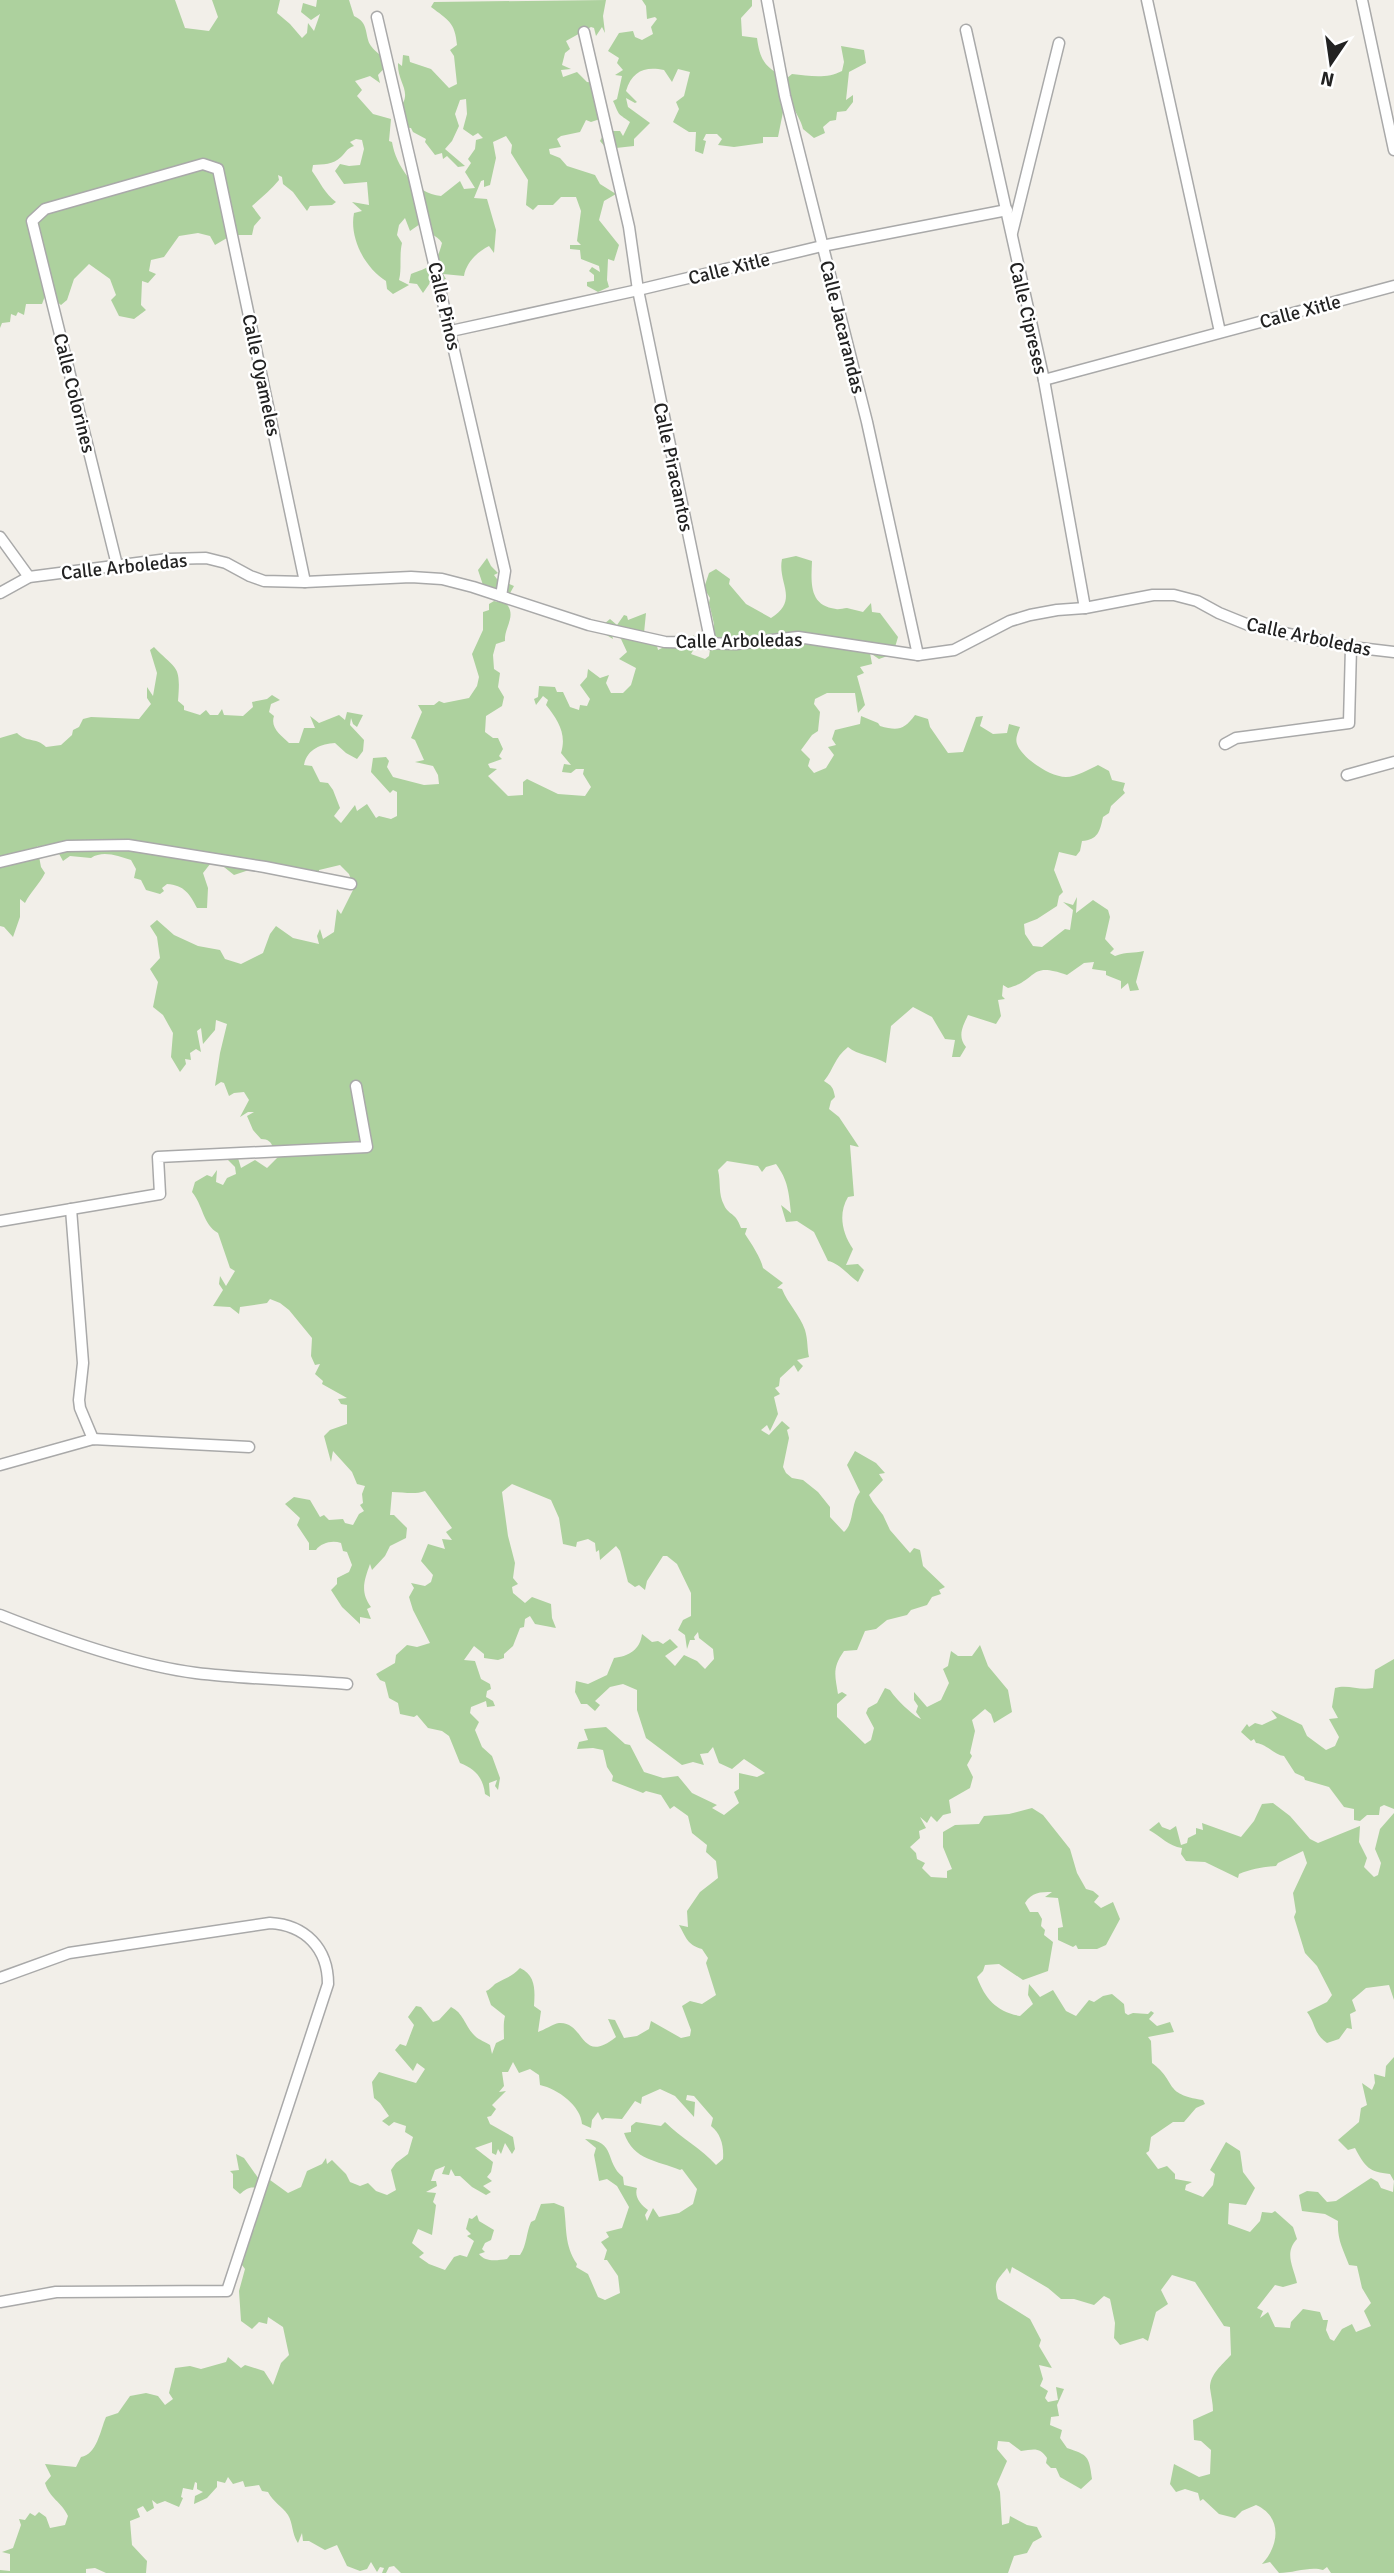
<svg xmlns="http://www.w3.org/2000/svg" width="1394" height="2573" font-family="Signika,sans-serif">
<rect width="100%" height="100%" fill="#f2efe9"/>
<g fill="#add19e" fill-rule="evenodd">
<path d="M0,0H175L185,28L209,31L218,17L212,0H280L277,13L290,24L302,38L307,33L308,23L314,31L320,14L311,20L301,12L303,3L316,7L317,0H349L354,16C370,23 364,36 371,46C376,53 384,56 388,64L378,75L380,83L370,76L355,81L362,90L357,96L373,114L391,119L389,141L392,142C396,166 415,194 441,196L460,181L464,189L475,188L465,172L471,163L468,159L475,149L476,140L483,138L478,133L473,136L463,129L467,114L466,99L460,100L455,114L459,126L452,141L445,149L465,166L458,167L447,156L443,159L442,153L435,155L425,142L426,139L413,132L411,128L397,127L400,120L394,113C417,94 397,85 398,63L402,66L403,55L409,56L410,62L431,69L449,88L457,84L454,56L450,50L457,45C455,22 448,20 431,7L434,2L606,0L603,16L605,33L602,27L596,36L594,28L591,27L566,41L570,49L565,53L562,65L571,69L561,70L563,77L577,72L587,82L598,83L604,105L606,106L603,118L591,122L586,120L580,132L561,136L557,139L561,147L549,149L550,154L560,158L567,166L595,175L600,184L616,194L604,201L599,220L619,245L614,261L608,259L607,280L609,287L598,292L587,286V282L594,281V275L589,271L592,267L600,272L599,266L581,259L580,250L570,249V245H581L577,241L581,211L576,197H561L553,205H538L533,210L526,205L528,180L511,153L512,145L506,136L493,142L496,158L490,185L484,187V180L481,181L474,198L487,199L496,230L494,253L489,246C477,252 466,263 464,276L443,274L446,279L432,280L423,293L417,284L409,283L411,274C432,266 436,266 442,243C437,234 426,234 420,224L410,231L405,218L399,225L397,235L402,243C399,256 402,269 399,280L409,285L393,294L387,289L386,281C365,268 349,238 354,213L362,211L352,202L369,205L367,182L344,184L335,171L340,164L349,166L360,165L364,149L362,140L356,139L350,142L354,146C346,149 347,151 341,157C333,165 323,164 313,165L312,171C320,182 325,194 336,202L332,205L310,206L307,211L293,192L283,184L282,177L278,175L279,180C271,190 262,197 252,206L261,218L254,226L252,235H232L215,245L210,236L198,233L179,236L164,257L151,260L149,271L156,274L148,283L142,281L141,305L146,310L134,319L119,316L111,300L116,295L110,279L89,264L74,279L67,300L61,305L56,301L51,309L45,296L42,304H26L24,315L18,312L16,316L11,314L10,322L2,323L0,328Z"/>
<path d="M642,0H752V6L741,18L742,36L757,38C760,61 766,69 787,78L792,74C810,76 827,79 842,71L844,62L841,46L864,50L866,63L849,72L846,100L853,95V102L846,111L837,112L836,120L830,121L823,127L825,133L814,138L803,129C801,120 796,114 793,106L783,112L778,137H763V143L734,147L718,145L722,139L717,134H706L703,140L706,141L703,154L695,151L696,132H689L673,122L679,109L676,102L684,96L690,72L678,69L672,82L664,70C645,66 632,71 626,91L637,102L635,103L626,98L628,107L650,123L634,139V146L616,148L612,155L600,141L605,131H620L623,136L630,122C616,112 620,116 613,101L617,99L622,76L615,75L623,70L617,63L619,58L608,51L619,33L633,31L635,37L642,40L653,34L651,27L657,19L655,17L647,19L646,6Z"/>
<path d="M796,556L812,561C811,583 809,606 836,609C839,610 843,608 847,608C852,609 858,611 863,612L871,603L872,612L880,613L898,637L893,654L879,659L870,653L872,664L860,667L864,673L857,676L865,705L858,713L855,693H827L815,699L814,704L820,712L818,731L812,735L801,750L810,759L808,766L814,773L826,768L834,755L828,747L836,745L832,739L835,730L860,724L861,716L878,723L880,726C898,731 904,730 915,715L928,719L930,727L948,753L963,752L976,717L983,716L980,726L993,734L1007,733L1009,724L1020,727C1018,733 1015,738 1017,744C1022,758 1050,777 1066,777C1076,777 1090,769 1098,765L1109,771L1112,780L1125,783L1123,790L1125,793L1111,806L1109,813L1103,817C1100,831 1098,840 1082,841L1080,851L1076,856L1059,852L1054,870L1063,892L1059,896L1057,906L1037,919L1024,924L1025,934L1033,946L1042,947L1065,929L1070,930L1073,910L1063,902L1073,905L1077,897L1076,913L1093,900L1108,910L1110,917L1105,939L1114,949L1110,953L1115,956C1128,951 1133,954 1144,951L1136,982L1139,990L1130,991L1128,983L1121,989V981L1106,975V971L1092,969L1094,962L1084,963L1067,975C1028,961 1039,980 1008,988L1003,985L1002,996L1005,999L998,1000L1001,1016L996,1024L968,1015C963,1026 957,1036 966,1047L960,1057H952L955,1040L945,1039L932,1017L913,1007L891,1026L886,1063C875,1056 857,1055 848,1047C834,1058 834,1069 824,1081C832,1086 833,1087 835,1097L831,1101L829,1109L839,1117L859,1147L850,1145L854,1196L848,1197C838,1214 842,1233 853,1249L846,1265L858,1264L864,1270L858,1282C848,1275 839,1263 828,1261L814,1232L797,1221L786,1222L781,1205L791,1213C789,1193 788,1180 776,1164L766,1167L762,1172L758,1166L727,1161L718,1170C721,1182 718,1194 724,1205C729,1216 735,1211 741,1228H747L745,1234C751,1243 761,1258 763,1268L783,1283L777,1288L782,1289C788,1304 800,1315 805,1330C808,1340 807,1348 809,1357L797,1360L803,1366L798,1372L794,1365L780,1378L779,1386L775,1388L780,1394L774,1397L778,1414L770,1431L767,1425L761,1430L769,1435L782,1421L790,1428L787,1430L789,1438L783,1467L786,1473L792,1478L803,1480L818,1492L830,1507V1517L844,1532C855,1522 850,1504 860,1492L847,1465L855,1451L876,1463L885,1473L879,1474L883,1480L869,1495L873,1502L883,1515L890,1530L910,1553L914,1548L920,1550L923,1566L945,1587L939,1590L941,1594L932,1597L927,1605L911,1610L907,1615L887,1620L876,1629L865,1631L857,1650L844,1651C832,1668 835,1675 838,1694L842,1692L847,1695L837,1704V1717L865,1744L871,1740L874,1728L866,1713L868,1708L877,1703L885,1688L890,1690C895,1698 913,1716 921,1719L916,1712L918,1706L914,1700V1692L927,1707L941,1700L949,1683L943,1669L948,1666L951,1651L958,1656H972L980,1645L988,1666L1008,1690L1012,1712L994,1723L991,1714L985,1709L972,1720L975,1731L970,1753L972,1756L967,1765L973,1777L970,1788L949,1800L951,1813L943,1815L937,1822L931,1816L927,1823L920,1817L926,1828L919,1831L920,1838L910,1847L916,1853L917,1859L925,1863L922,1868L931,1877L947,1878V1871L952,1869L943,1847V1832L955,1825L979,1824L984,1816L1009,1814L1032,1808L1043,1815L1070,1849L1077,1873L1086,1889L1093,1891L1099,1896L1094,1902L1101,1908L1113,1902L1120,1919L1106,1945L1097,1949H1078L1076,1945L1073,1947L1058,1940V1928L1063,1927L1058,1898L1045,1897L1052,1892C1040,1892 1032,1892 1025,1903L1030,1912H1038L1042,1919L1041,1926L1045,1930L1044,1935L1053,1942L1048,1971L1023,1980L999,1964L985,1965L983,1971L977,1977C985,1999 997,2012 1020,2016L1033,2004L1028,1995L1029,1984L1040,1997L1053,1990L1066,2011L1076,2016L1089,2000L1094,2002L1103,1996L1112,1994L1124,2004L1125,2013L1128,2015L1133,2013L1148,2014L1151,2011L1154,2013L1149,2019L1157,2026L1170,2022L1174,2032L1148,2037L1151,2041L1152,2063C1178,2082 1162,2094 1203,2100L1205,2104L1196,2108L1184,2122H1173L1151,2137L1149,2151L1146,2153L1158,2169L1167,2166L1175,2174V2179L1192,2182L1186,2185L1185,2190L1203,2197L1213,2185L1215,2174L1210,2170L1226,2142L1240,2151L1243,2172L1255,2188L1246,2205L1229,2203L1228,2224L1250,2232L1260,2221L1262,2212L1272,2213L1275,2211L1293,2227L1297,2239C1284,2253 1293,2266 1297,2283L1283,2287L1275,2285L1257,2308L1263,2311L1260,2318L1268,2312L1275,2327L1290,2328L1291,2322L1303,2309L1320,2312L1323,2320H1328L1326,2330L1330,2339L1334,2341L1342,2329L1352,2324L1356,2332L1371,2326L1364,2311L1371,2303L1362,2288L1357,2266L1349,2265C1343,2249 1337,2240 1338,2221L1325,2214L1302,2211L1299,2195L1307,2191L1318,2192L1327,2202L1336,2201L1371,2178L1378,2182L1381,2188L1393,2192L1394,2181L1390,2174C1369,2172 1365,2167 1355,2148L1348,2150L1338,2140L1359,2122L1361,2108L1367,2105L1362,2083L1372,2090L1375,2083L1374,2074L1385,2077L1386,2066L1394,2057V2573H1331L1327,2567L1323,2570C1310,2566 1294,2573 1279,2573L1270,2562L1262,2564C1279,2546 1283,2517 1256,2505L1242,2511L1235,2518L1219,2514L1203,2499L1200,2501L1198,2493L1185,2489L1176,2492L1170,2484L1174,2464L1199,2477L1210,2474L1211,2450L1201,2441L1194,2440L1193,2420L1213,2411C1213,2403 1211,2396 1210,2388C1210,2374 1222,2365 1231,2355L1230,2327L1224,2326L1195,2282L1172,2275L1161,2290L1168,2304L1156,2312L1148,2341L1143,2338L1120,2345L1114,2338L1115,2323L1110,2299L1104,2296L1094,2305L1074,2299H1061L1048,2288L1012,2267L1010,2274L1007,2268C997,2281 993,2281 998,2299L1030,2319L1041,2340L1039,2346L1052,2368L1039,2365L1043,2379L1040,2386L1048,2391L1045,2398L1048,2402L1058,2400L1056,2387L1064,2389L1057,2405L1059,2416L1051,2417L1050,2425L1062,2430L1060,2438L1067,2448C1088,2455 1089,2456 1092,2479L1081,2489L1060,2477L1056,2468H1051L1046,2463L1047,2458C1040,2447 1034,2449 1021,2451L1009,2442L998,2441L997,2449L1007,2461L997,2484L1000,2492L1002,2525L1009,2523L1010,2516L1027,2525L1037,2527L1042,2537L1033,2542L1027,2553L1014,2556L1008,2573H401L394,2566L389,2567L386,2573H382L384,2568L380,2567L377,2572L371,2562L367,2569L360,2571L347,2566L337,2545L325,2550L309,2541H303L302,2533L298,2543C292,2535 293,2523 288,2515C282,2506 273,2502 268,2492L262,2491L259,2485L245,2487L243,2481L233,2484L228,2477L225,2483L217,2481V2487L207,2498L194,2504L195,2496L203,2492L197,2489V2483L195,2482L193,2490L183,2488L181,2497L183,2498L179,2507L165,2501L157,2504L152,2500L154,2508L147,2512L143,2506L137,2509L140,2517L130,2521L132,2545L147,2561L146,2573H106L95,2568L86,2569V2573H0V2570L10,2571V2554L2,2552L13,2548L21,2525L19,2519L25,2520L30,2513L35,2516L39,2512L46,2517L50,2528L65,2525L68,2516C61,2501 50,2499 45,2483L51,2476L45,2464L76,2467L81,2457C97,2454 100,2431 106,2417L118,2413L130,2396L146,2393L158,2396L165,2405L173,2399L169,2393L175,2368L190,2366L201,2369L226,2362L228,2357L241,2368L245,2365L264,2371L273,2385L281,2363L289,2355L283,2327L268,2317L267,2324L259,2322L252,2329L241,2321L239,2291L245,2269L239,2261L245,2258L241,2254L244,2235L254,2230L261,2190C252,2185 247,2188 240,2194L233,2188V2174L230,2171L239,2170L236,2154L244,2158L261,2182L270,2180L288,2193L301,2187L307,2171L322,2164L326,2158L327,2164L332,2160L346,2174L350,2182L360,2186L368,2183L376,2191L387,2195L396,2190L391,2170L396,2163L408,2154L413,2137L405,2132L406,2126L394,2122L389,2126L382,2121L389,2116L380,2103L374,2098L372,2082L379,2072L416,2083L425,2069L417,2063L413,2071L395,2050L400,2044L406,2046L414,2025L408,2017L416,2006L421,2007L433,2022L439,2020L451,2007C464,2013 465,2027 475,2036C479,2040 486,2042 490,2045L492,2054L496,2043L504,2039C504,2031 503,2024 505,2016L491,2005L486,1991C489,1990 492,1987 495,1984C505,1978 512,1977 520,1968C536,1975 535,1991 534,2006L541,2011L538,2032C544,2030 553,2024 559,2023C585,2021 580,2066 616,2037L608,2019L615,2020L624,2038L637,2036L649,2029L651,2021L681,2038L690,2036L691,2030L682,2006L690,2001L702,2004L716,1995L706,1963L708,1958L702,1949C687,1945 686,1937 679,1925L688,1927L687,1911L700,1892L718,1878L716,1861L706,1852L707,1845L692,1833L688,1816L674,1806L670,1809L661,1795L646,1791L643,1793L612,1781L613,1776L607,1767L603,1750L593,1748L577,1749L579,1742L588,1740L584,1729L606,1727L625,1744L630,1745L644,1772L663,1778L678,1776L692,1793L717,1805L712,1808L724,1815L739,1803L734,1792L739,1789V1773L757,1777L765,1773L744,1759L732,1769L719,1763L713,1747L708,1753L700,1754L704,1765L693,1762L682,1765L646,1738L637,1710V1690L623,1684L610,1687L595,1701L600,1705L595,1711L587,1704H581L575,1692L576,1681L588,1684L607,1675L614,1658C629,1656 640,1650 642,1634L652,1642L658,1641L663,1644L670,1639L678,1647L665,1656L675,1666L684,1655L697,1661L705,1669L714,1659L713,1649L699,1638L698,1632L694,1637L695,1640H690L687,1649L685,1635L678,1630L683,1620L691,1616V1593L677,1564L667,1556H663L647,1581L645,1590L639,1585L635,1587L628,1582L620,1551L616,1546L600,1560L599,1550L596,1552L595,1543L588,1539L577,1542L576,1547L563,1544L559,1518L551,1500L512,1484L502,1492L508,1536L515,1563L513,1578L518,1584L512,1587L513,1593L525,1603L532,1597L551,1604L552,1618L556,1628L535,1624L530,1616L525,1619L524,1627L520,1628L513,1646L504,1654V1658L498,1660L484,1658V1654L474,1646L464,1660L475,1661L481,1679L490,1684L491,1689L487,1691L486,1697L493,1701L495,1706L487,1707L486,1701L471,1707L470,1713L479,1722L475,1730L482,1747L492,1756L500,1778L498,1790L495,1786L497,1780L489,1783L490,1797L485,1794C483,1777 475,1769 460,1763L449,1736L442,1731L428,1728L417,1715L414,1717L400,1714L398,1703L389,1698L385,1682L380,1680L376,1674L395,1663L396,1655L407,1645L417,1647L430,1643L413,1610L409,1597L414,1588L411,1583L425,1586L431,1582L433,1575L421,1561L428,1544L445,1549L442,1539L452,1540L446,1532L452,1528L425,1491C414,1495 404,1492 392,1492L390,1515H394L407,1528L406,1538L390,1546L385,1556L372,1570L370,1564C364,1581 360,1592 371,1607L367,1609L371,1619L360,1617V1624L342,1607L331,1590L337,1584V1578L349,1572L352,1565L347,1552L343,1551L341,1543C332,1540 321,1543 316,1550H309V1543L297,1525L300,1518L285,1504L294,1497L310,1500L320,1517L324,1515L329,1520L343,1519L345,1523L353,1525L359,1514L364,1511L360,1505L363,1503L362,1494L365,1486L357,1484L352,1472L333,1451L331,1462L324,1436L330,1430L347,1424V1405L341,1404L338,1399L347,1398L322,1384L323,1381L315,1374L320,1364L315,1365L311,1356L312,1338L289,1310L280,1303L270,1299L267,1303L240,1307L239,1314L230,1307L213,1306L223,1290L219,1284L220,1276L226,1286L235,1271L230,1268L218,1233C203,1225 203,1205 192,1192L195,1182L207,1175L212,1177L217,1170L216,1182L223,1185L227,1178L236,1174L235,1167L227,1159L238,1158L241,1168L255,1160L267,1168L281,1154L273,1149C272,1142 268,1139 261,1139L253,1130L247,1116L254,1112H248L240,1117L249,1100L244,1092L234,1093L229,1096L224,1083L221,1082L215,1086L220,1053L227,1024L216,1020L215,1030L203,1044L201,1028L197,1031L201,1052L196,1049L190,1053L191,1060L185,1059L186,1064L180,1072L171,1057L173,1033L163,1015L153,1007L158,982L150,969L160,958L157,937L150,926L157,920L174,935L198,946L220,950L225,959L241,964L263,953L270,934L276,926L293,938L319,944L317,936L320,929L323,939L334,932L337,909L341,914L354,888L349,874L340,865L319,870V874L284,873L278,875L276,870L255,868L234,875L214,859L203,873L208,888L207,908H197C190,894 184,885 167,884L162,888L164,891L160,894L146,890L141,880L134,878L136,869L131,860C118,856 103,850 91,858L70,856L63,861L57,850L53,849L48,856L37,846L41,867L45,873C39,885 31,891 25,903L20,899V917L13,937L4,927L0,926V738L17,733C27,743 36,737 46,747L61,745L72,735L73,730L79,727L83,719L91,717L139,719L151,704L147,698V687L153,696L157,673L150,650L154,647C177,671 181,664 178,701L184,706V710L200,715L206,710L210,715H218L222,709L224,715L243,716L253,707L252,702L267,699L272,695L280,700L271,704L269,712L274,716C270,728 281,735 289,743H299L304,728H315L310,716L319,723L339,715L345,720L347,712L363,715L357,727L353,724L351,718L350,725L364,740L363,751L357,759L346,753L335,743C321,744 307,749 304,765L312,766L320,782L328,783L333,790L340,808L334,816L341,823L355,805L357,811L367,804L376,818L379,816L391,819L397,816V792L393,790L390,793L371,772L373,758L386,757L389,761L387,767L393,777L424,785L439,784L438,775L433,766L415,762L424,760L415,740L411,738L422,712L418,705H434L439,701L444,703L469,698L477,686L479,677L472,654L483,630V612L489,610V604L494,601L498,602L502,593L483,585L478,570L487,558L491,566L498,573L494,575L497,579L514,586L505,602C518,616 504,626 505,641L496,644L493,655L494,669L500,673L498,687L504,697L502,706L486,716L485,732L493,738H498L503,749L499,756L502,759L488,764L490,768L497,769L488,776L508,796L523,795V782L527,779L558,794L585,796L591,787L583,774L584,769H576L571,773L562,772L564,764L571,765L561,753C567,734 558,720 546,705L548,700L543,696L536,705L534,699L538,697L539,686L555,687L557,692H563L570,707L579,710L580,705L587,706L590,699L580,685L587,677L588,669L600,678L609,675L606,683L611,693H623L631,685L636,668L619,659L627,652L621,639L610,628L613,639L603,633L604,624L610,619L617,625L624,615L627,616L628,620L646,613L644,633H654L658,650L662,648L661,639L670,640L674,636L685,635L688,641L694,635L695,647L691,654L705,659L709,656L714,624L709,603L710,598L704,588L709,573L716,569L730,579L729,584L746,604L771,618C800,600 777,583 782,559ZM513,2062L519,2073L530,2069L539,2075L540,2085C558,2089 581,2106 582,2124L591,2128L592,2120L598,2112L602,2120L605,2118L622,2119L635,2101L641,2104L642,2097L660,2089L675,2096L694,2117L695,2102L686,2100L687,2095L694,2096L713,2118L711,2126C721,2134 724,2146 723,2159L716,2165C702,2149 681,2138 665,2122L661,2126L636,2122L631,2126V2132L624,2133C634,2161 657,2160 680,2170L682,2169L697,2189L693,2204L679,2213L659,2217L653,2208L647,2221L645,2215L648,2210C641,2205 634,2197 637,2188L624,2185L623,2177C604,2162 617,2141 585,2139L596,2148L594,2155L599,2181L607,2179L617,2186L629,2207L622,2228L606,2232L609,2237L601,2242L607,2250L604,2260H607L618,2276L620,2293L605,2300L598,2297L588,2274L576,2267L577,2264C564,2245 567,2228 564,2207L554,2203L541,2204L535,2220L531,2222C526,2233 527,2245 520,2255H510L507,2259C498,2260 486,2263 479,2254L485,2252L482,2249L485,2243L491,2240L494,2230L479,2221L477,2215L472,2219L469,2218L466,2229L471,2234L467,2236L474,2241L467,2257L460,2255L454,2257L445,2270L429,2264L419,2257L424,2253L412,2243L418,2229L432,2235L436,2205L433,2202L436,2193L426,2192L437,2186L436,2181H431L435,2170L445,2166L442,2174L449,2175L451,2169L455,2176H460L472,2187L486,2195L491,2192L483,2186L492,2181L487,2177L491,2172L493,2162L475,2148L492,2142V2153L496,2155L498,2149L501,2154L505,2143L512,2154L515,2149L513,2137L490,2124L487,2117L491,2116L496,2109L492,2105L506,2091L499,2092L504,2086L502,2072H508Z"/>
<path d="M1394,1659V1809L1384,1805L1380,1807L1379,1815H1367L1360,1821L1354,1820V1809L1344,1807L1329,1787L1305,1780L1304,1777L1295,1773L1284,1756C1274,1755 1267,1744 1256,1743L1254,1739L1251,1741L1241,1732L1247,1724L1249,1727L1255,1723L1262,1725L1277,1718L1271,1710L1302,1725L1307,1736L1326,1750L1335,1746L1339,1737L1329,1719L1338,1718L1332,1707L1335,1688C1348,1684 1359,1691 1373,1688L1375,1670Z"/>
<path d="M1273,1803L1290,1816L1310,1839L1318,1843L1360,1826L1359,1842L1367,1858L1364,1867L1374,1877L1378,1875L1381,1863L1375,1849L1380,1829L1394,1813V2000L1389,1985L1366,1988L1352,2000L1356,2011L1350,2014L1352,2029L1347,2028L1339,2039L1327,2043C1313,2033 1316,2024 1307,2012L1327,2002L1332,1995L1317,1966L1305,1953L1294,1917L1296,1912L1293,1893L1307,1863L1303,1851L1278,1863L1276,1866C1263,1867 1252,1869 1239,1874L1238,1878L1205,1862L1186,1861L1181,1854L1182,1848C1168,1846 1162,1837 1149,1830L1159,1822L1162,1827L1170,1830L1176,1826L1181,1845L1187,1843L1188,1838L1196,1834V1828L1203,1830L1202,1823L1241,1837L1254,1821L1262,1804Z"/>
</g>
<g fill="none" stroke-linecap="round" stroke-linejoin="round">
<defs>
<g id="street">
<polyline points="767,0 785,96 867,422 918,655"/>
<polyline points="1147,0 1220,332"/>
<polyline points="1362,0 1394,150"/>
<polyline points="377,17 505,571 501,596"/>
<polyline points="966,30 1044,380 1085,608"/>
<polyline points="584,32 629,227 638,290 711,644"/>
<polyline points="1012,233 1059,43"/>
<polyline points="451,331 638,290 822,246 1007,210"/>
<polyline points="1044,380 1394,286"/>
<polyline points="0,537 29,577"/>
<polyline points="117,565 32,221 45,209 203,164 218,169 305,582"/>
<polyline points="0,593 29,577 168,559 206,558 226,563 250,576 264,581 305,582 411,577 442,579 473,587 589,625 665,642 736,644 798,637 918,655 954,650 1010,621 1030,615 1057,610 1085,608 1153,595 1174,595 1197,601 1219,613 1251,626 1351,647 1394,652"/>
<polyline points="1225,744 1236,738 1349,723 1351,647"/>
<polyline points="1347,775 1394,762"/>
<polyline points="0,862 67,846 128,845 265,867 351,884"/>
<polyline points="71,1209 83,1363 79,1400 80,1408 93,1439"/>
<polyline points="0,1221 160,1194 158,1157 367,1147 356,1086"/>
<polyline points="0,1465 93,1439 249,1447"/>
<path d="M0,1615C58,1638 135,1665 196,1673C246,1679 297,1680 347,1684"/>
<path d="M0,1978L69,1953L270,1923C305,1925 328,1948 328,1984L227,2291L56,2292L0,2302"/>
</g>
</defs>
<use href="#street" stroke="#a9a9a9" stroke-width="13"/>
<use href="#street" stroke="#fff" stroke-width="10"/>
</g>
<g text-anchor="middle" stroke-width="5" stroke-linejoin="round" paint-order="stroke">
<g font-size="19" fill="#222" stroke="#fff">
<text transform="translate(729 268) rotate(-14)" y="7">Calle Xitle</text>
<text transform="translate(445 306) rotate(77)" y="7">Calle Pinos</text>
<text transform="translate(1300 311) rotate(-15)" y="7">Calle Xitle</text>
<text transform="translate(1029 318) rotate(77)" y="7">Calle Cipreses</text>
<text transform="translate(843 327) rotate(76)" y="7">Calle Jacarandas</text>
<text transform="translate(262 375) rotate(78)" y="7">Calle Oyameles</text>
<text transform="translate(75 393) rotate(76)" y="7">Calle Colorines</text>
<text transform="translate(674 467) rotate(78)" y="7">Calle Piracantos</text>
<text transform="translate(124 566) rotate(-6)" y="7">Calle Arboledas</text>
<text transform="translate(1309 636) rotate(12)" y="7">Calle Arboledas</text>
<text transform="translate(739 640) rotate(-1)" y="7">Calle Arboledas</text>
</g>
</g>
<g transform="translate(1331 63) rotate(193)" stroke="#ffffff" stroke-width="5" paint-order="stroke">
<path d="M0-5L12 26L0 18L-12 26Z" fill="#222222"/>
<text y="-10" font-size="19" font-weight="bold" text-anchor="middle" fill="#222222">N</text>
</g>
</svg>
